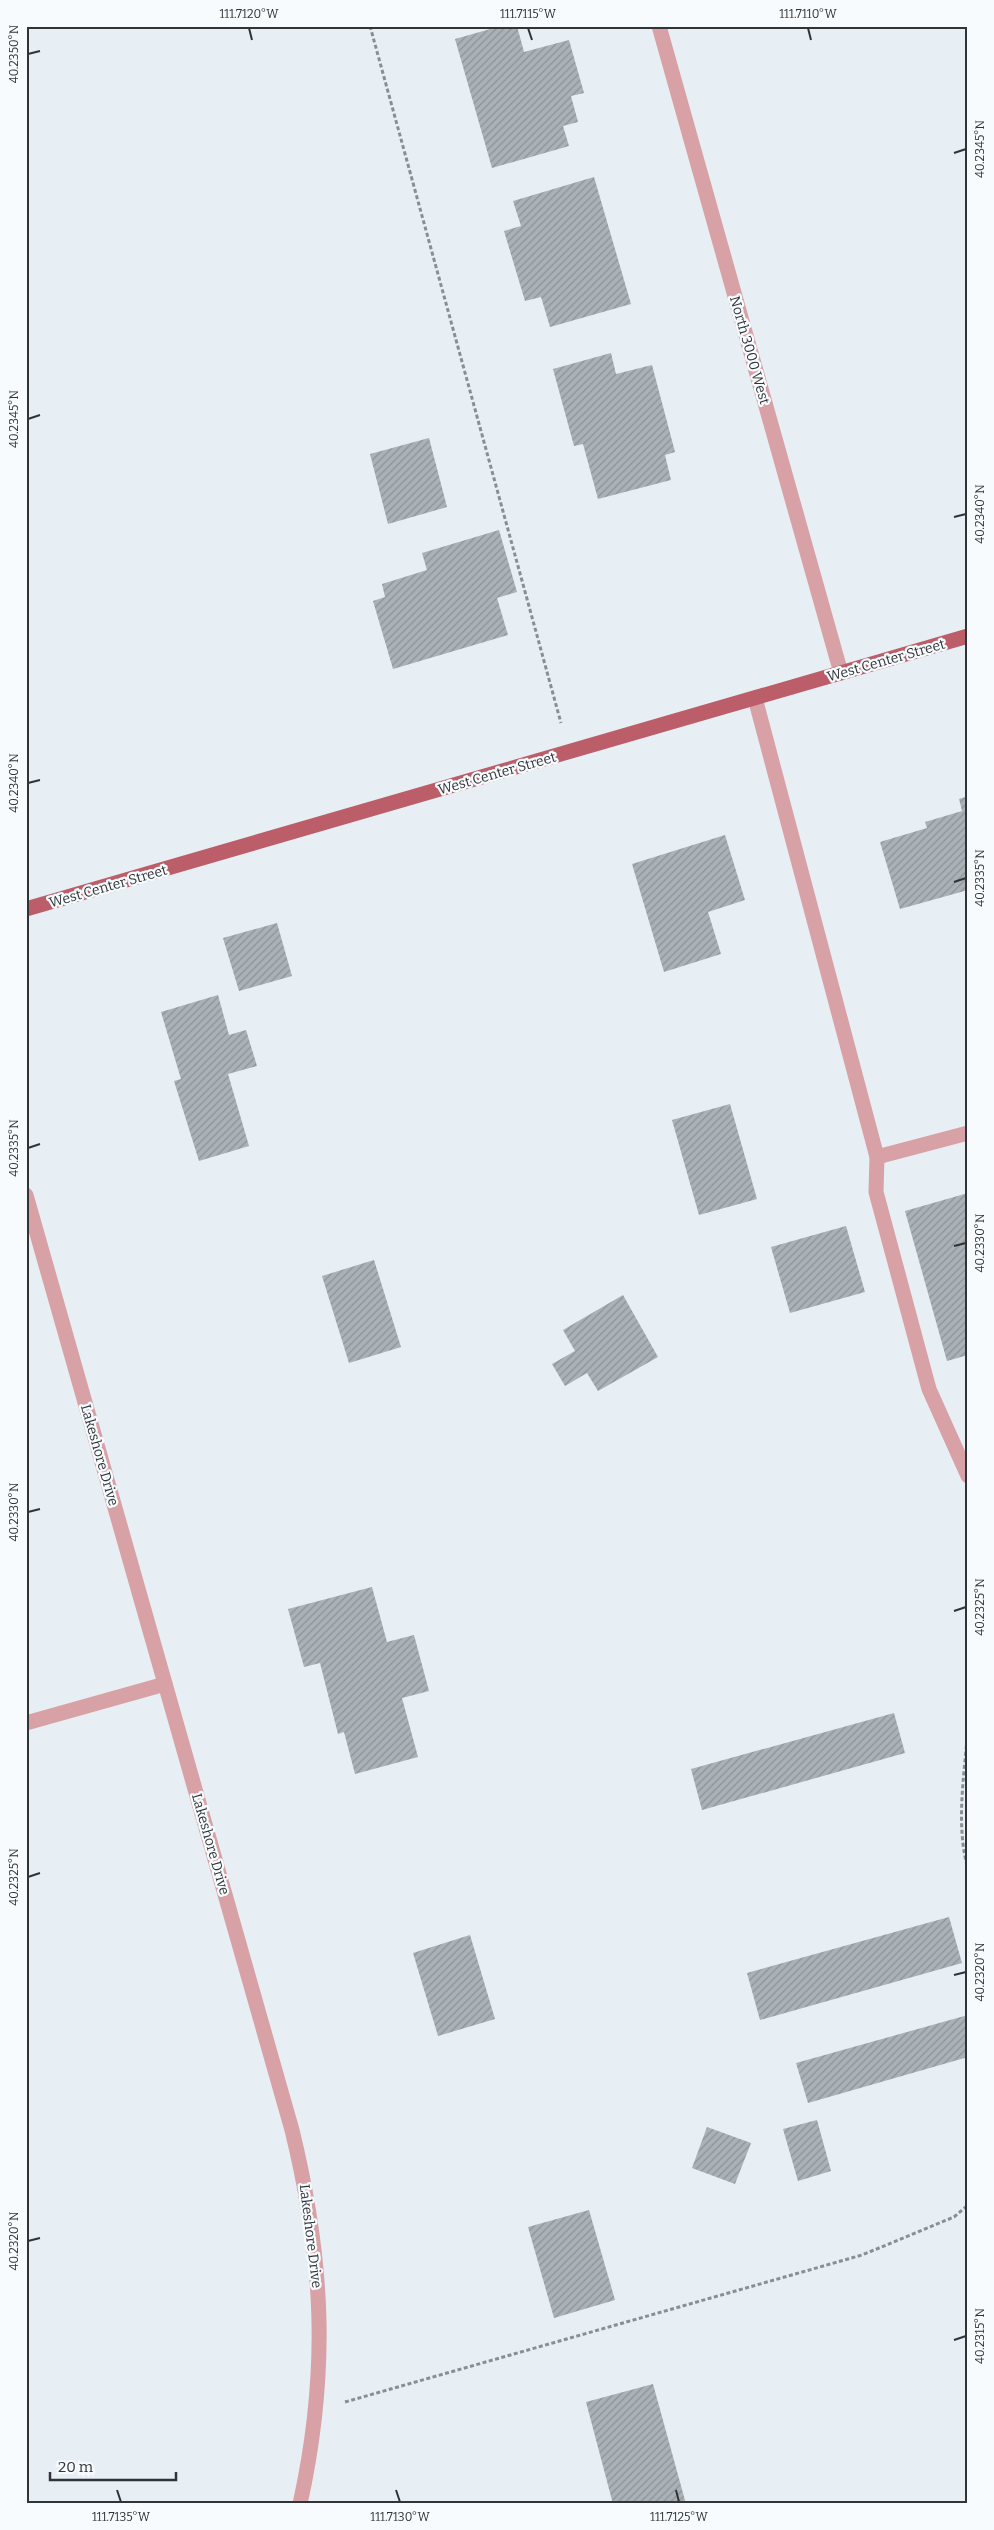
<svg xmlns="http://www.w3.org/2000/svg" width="994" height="2530" font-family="Bitter,serif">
<defs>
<pattern id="building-hatch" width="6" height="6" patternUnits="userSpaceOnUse" patternTransform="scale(1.25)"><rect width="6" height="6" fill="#abb2b7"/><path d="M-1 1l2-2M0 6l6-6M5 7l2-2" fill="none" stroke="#8c9296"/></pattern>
</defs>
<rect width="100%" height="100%" fill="#e7eef4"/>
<g fill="url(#building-hatch)">
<polygon points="501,26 517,26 524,52 569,40 584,93 571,96 578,122 563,126 569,146 492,168 455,39"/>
<polygon points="594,177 631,304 550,327 541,297 525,301 504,231 521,226 513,201"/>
<polygon points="611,353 616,374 652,365 675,452 665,455 671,480 598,499 583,444 574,446 553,369"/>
<polygon points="429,438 447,507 388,524 370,454"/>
<polygon points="499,530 517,592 497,598 508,635 393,669 373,601 385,597 382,584 427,570 422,553"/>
<polygon points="968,796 968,890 900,909 880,842 927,828 925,822 962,811 959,799"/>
<polygon points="725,835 745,900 708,912 721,954 664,972 632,864"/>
<polygon points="277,923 292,976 239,991 223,938"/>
<polygon points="218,995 229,1035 246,1030 257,1066 228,1074 249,1146 199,1161 174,1081 181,1079 161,1012"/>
<polygon points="730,1104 757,1199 699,1215 672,1120"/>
<polygon points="968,1193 968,1355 947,1361 905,1211"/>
<polygon points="846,1226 865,1292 790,1313 771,1247"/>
<polygon points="374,1260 401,1347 349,1363 322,1276"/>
<polygon points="623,1295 658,1357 598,1391 587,1373 565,1386 552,1364 575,1351 563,1330"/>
<polygon points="372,1587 387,1642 414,1635 429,1691 402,1698 418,1757 355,1774 344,1732 338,1734 320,1663 304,1667 288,1609"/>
<polygon points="894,1713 905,1753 702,1810 691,1769"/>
<polygon points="949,1917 962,1963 760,2020 747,1973"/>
<polygon points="470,1935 495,2019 438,2036 413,1953"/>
<polygon points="968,2015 968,2057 808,2103 796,2063"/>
<polygon points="817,2120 831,2171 798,2181 783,2129"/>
<polygon points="707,2127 751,2143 735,2184 692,2168"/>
<polygon points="589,2210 615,2300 554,2318 528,2227"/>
<polygon points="653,2384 686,2504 613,2504 586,2402"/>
</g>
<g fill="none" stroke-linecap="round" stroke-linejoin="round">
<g stroke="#898e92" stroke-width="3" stroke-dasharray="4 2.5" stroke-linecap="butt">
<polyline points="370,26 561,723"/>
<path d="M968,1726C965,1772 955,1824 968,1869"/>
<polyline points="345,2402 862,2255 954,2217 968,2205"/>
</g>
<g stroke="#d7a1a5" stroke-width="15">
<polyline points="659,26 841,673"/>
<polyline points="755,698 877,1157 968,1133"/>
<polyline points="877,1157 876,1192 929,1389 968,1476"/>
<path d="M26,1195L292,2130C324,2261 329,2372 300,2504"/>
<polyline points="26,1723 165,1684"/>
</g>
<polyline stroke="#bc5e69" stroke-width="15" points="26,909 968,636"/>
</g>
<path fill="none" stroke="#313436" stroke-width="2" d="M249,28L252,40M528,28L532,40M808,28L811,40M28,54L40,51M954,153L966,149M28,419L40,415M954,517L966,514M28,783L40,780M954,882L966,878M28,1148L40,1144M954,1246L966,1243M28,1512L40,1509M954,1611L966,1607M28,1877L40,1873M954,1975L966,1972M28,2241L40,2238M954,2340L966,2336M117,2490L121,2502M396,2490L400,2502M676,2490L679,2502"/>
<g text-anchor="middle" stroke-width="4.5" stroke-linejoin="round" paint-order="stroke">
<g font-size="14" fill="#313436" stroke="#f7fbfe">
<text transform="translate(750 350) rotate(74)" y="5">North 3000 West</text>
<text transform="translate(886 660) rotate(-16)" y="5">West Center Street</text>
<text transform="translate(497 773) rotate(-16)" y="5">West Center Street</text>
<text transform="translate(108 886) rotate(-16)" y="5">West Center Street</text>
<text transform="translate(100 1455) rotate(74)" y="5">Lakeshore Drive</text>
<text transform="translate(211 1844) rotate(74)" y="5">Lakeshore Drive</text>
<text transform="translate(311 2236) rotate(83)" y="5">Lakeshore Drive</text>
</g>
</g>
<rect width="994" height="2530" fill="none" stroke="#f7fbfe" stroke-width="55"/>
<path d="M50 2472v8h126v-8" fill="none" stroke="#313436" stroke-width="2.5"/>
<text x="58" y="2472" font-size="15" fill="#313436" stroke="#f7fbfe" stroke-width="4" paint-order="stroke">20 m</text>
<rect x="28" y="28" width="938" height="2474" fill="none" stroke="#313436" stroke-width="2"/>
<g font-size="12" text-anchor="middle" fill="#313436">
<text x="249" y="18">111.7120°W</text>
<text x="528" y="18">111.7115°W</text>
<text x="808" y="18">111.7110°W</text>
<text transform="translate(14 54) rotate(-90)" y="4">40.2350°N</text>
<text transform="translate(980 149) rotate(-90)" y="4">40.2345°N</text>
<text transform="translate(14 419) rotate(-90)" y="4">40.2345°N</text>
<text transform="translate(980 514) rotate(-90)" y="4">40.2340°N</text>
<text transform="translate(14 783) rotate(-90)" y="4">40.2340°N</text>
<text transform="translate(980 878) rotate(-90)" y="4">40.2335°N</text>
<text transform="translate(14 1148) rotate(-90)" y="4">40.2335°N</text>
<text transform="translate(980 1243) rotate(-90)" y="4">40.2330°N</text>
<text transform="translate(14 1512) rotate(-90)" y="4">40.2330°N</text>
<text transform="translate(980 1607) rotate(-90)" y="4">40.2325°N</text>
<text transform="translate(14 1877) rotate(-90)" y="4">40.2325°N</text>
<text transform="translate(980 1972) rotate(-90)" y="4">40.2320°N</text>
<text transform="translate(14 2241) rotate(-90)" y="4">40.2320°N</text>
<text transform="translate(980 2336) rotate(-90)" y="4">40.2315°N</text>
<text x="121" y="2521">111.7135°W</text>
<text x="400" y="2521">111.7130°W</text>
<text x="679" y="2521">111.7125°W</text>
</g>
</svg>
